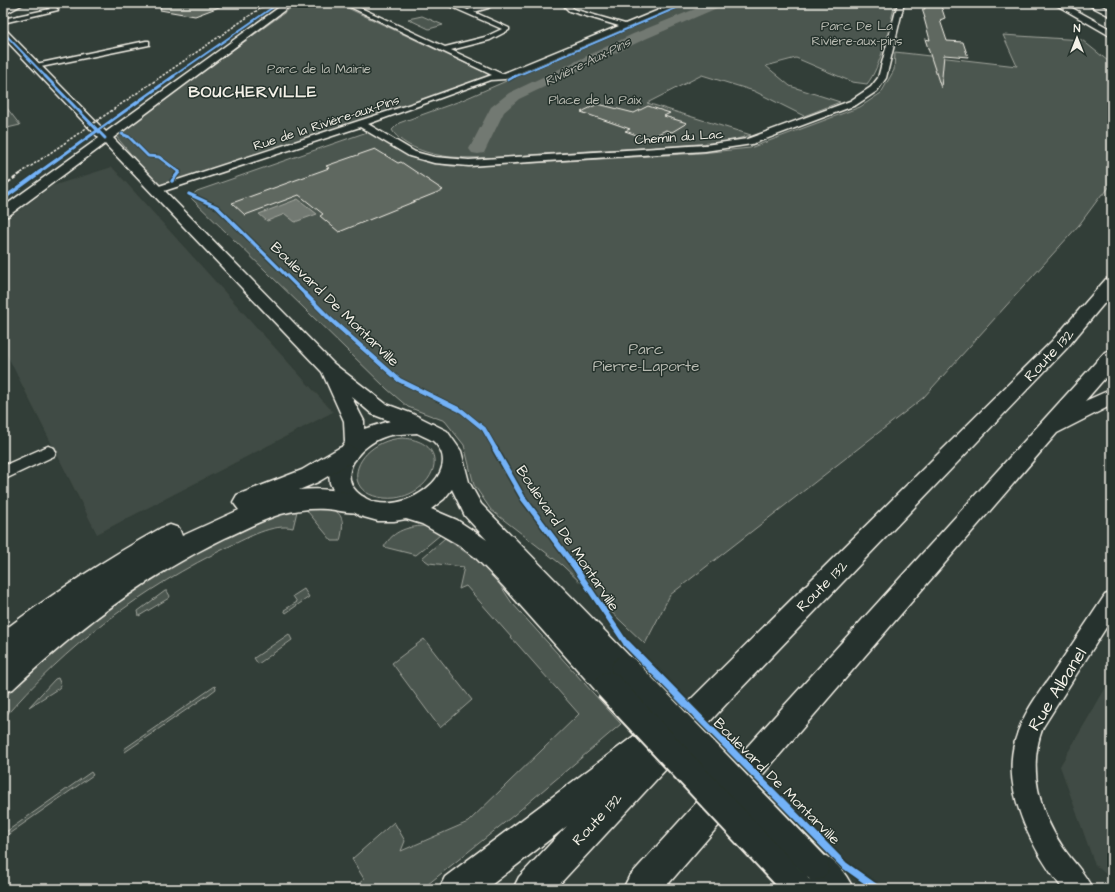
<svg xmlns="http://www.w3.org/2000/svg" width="1115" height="892" font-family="'Architects Daughter',sans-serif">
<rect width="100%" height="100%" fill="#323e38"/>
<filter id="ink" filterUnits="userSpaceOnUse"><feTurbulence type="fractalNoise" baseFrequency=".025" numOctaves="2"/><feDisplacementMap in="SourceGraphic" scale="8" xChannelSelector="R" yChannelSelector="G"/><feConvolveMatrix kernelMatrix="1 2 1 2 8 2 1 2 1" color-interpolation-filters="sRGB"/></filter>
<g filter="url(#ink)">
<g fill="#404b44">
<polygon points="112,167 333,412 97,534 3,347 3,222 52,186"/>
<polygon points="1112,677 1112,879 1095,865 1060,766"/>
</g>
<g fill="#4c564f" stroke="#a0a49c">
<polygon points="298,3 337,3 490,75 401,108 159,188 115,135"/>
<path d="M687,3H895C890,25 881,67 867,84L852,82L796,58L766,66L790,86L840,102L804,116L754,91L702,75L647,103L751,135L730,141C673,147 615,149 557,153C522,155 485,160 451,157C431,155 402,147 392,130L399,123L460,101Z"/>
<polygon points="422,16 443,25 429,29 408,19"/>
<polygon points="1003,35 1082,40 1108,61 1112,67 1112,183 1104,194 1102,194 1079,225 923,398 670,595 645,644 562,565 491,510 474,485 464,445 445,421 408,407 387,389 190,197 197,191 370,131 412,156 429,162 451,166 500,165 701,153 750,148 860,107 881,93 894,70 895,52 1017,66"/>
<polygon points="3,103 20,125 3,129"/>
<path d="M403,438C460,443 430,503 384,498C336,493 357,440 403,438Z"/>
<path d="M306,506C333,509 349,507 340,541H332L308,512Z"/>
<path d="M298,507L293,528C273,523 247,538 230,546C142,588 66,646 3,719V699L95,615L175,563L254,524Z"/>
<path d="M428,526L440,535L416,555L384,547C393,530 409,526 428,526Z"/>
<polygon points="445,538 481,563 494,576 512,603 621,724 514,815 422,889 353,889 364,879 352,859 394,822 405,841 401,851 468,822 579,714 466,586 459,589 464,567 429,563 422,558"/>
<polygon points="304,589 309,597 286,613 284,610 297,602 293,596"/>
<polygon points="165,591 167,591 170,596 169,598 139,616 138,611"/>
<polygon points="289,634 292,640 258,664 254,658"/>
<polygon points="424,639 472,700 440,728 392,663"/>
<polygon points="58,678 61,685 59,688 29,707 55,679"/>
<polygon points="215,686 216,689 208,695 125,752 124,749"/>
<polygon points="91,772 93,775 3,838 3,834"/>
</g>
<polygon fill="#727972" stroke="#a6a9a1" points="298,199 317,214 295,222 285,214 267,221 259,214"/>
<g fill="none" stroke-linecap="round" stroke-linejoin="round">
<polygon fill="#727972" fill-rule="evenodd" points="710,3 726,3 724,5 643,40 519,99 504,112 484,153 478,154 472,153 469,149 491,107 509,93 633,34"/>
</g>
<g fill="#5f6861" stroke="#f4f1e8">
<polygon points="161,3 226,3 227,4 195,16 160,10"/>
<polygon points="924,3 940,3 945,18 940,20 947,41 963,42 968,57 944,55 941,88 925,39 930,40 924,18 925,18 922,9 925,9"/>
<polygon points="598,104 634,113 648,106 670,113 664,116 687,123 672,132 666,130 648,139 625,131 630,129 581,112"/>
<polygon points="375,149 398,163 401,162 443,190 339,232 320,216 323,214 299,195 245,215 232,203 329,168 326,166"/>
</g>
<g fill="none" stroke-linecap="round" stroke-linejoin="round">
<defs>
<g id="minor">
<polygon points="45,3 52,3 58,10 3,23 3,19 50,9"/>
<polygon points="342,3 350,3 445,47 485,37 502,29 443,3 451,3 468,10 488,3 495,3 488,8 474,12 509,28 509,30 490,40 451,50 502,74 619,26 569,11 565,7 565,3 571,3 573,9 625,24 676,3 685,3 505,79 490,80 368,124 415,152 434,157 469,160 705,145 747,139 850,101 871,87 878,78 898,3 904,3 886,78 877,91 856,105 752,144 705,151 469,166 434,163 409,156 360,127 161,192 153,192 152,190 153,188 414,103 492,75"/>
<polygon points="146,41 149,41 149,45 36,68 32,66 36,64"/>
<polygon points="48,446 54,448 56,452 54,456 3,480 3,466"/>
<path d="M1112,592V618L1043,727C1027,768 1039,813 1064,849C1073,862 1086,874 1092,889H1063C1033,852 1001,790 1015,741C1022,715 1038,694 1053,673C1070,647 1088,621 1105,595Z"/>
</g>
<g id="tertiary">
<polygon points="15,3 25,3 3,15 3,10"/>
<path d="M285,3H294L113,138L334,364L386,404L413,414L447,431L461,451L469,482L481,504L634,661L638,670L634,679L625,683L620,681L622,686L618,695L609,699L600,695L504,587L475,557L459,545L422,524L406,519L394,521H378L360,516L343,505L334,492L330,483L329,473L331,463L345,442L344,421L322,372L105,144L8,216L3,217V207L99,138L3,37V29L6,30L106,132ZM351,396L372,414L390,421L364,429V421ZM417,433C422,436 429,438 433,441C468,472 402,518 367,499C332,481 356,447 384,437C394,433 406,434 417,433ZM452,489L465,516L487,540L457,520L431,509L444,499Z"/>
<path d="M815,850C832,857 846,872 853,889H815L804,877L799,866L804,855Z"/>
</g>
<g id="motorway">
<polygon points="1053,3 1063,3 1112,30 1112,37"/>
<polygon points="1085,3 1096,3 1112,11 1112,17"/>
<polygon points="1112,278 1112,294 1066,349 729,701 555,889 513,889 519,877 567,826 486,889 439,889 445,877 658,718 669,714 674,716 1052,341 1106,279"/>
<polygon points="1112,350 1112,370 1085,401 1112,389 1112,405 1057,433 664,889 623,889 629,877 1105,352"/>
<path d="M347,445L355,448L358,454L355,460L318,482L299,490C320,488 344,490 364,497L368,504L364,511C352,515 339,510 326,509C310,508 296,510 281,514C262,520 243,530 225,538C146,576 77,629 13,689L3,693V631C53,593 106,559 161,528L170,525L179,528L182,536L239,510L233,502L237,495L302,470L339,448Z"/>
</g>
</defs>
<use href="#minor" stroke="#f4f1e8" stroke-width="3"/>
<use href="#tertiary" stroke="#f4f1e8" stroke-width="3"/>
<use href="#motorway" stroke="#f4f1e8" stroke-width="3"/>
<use href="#minor" fill="#26332d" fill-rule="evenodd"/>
<use href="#tertiary" fill="#26332d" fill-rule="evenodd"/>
<use href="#motorway" fill="#26332d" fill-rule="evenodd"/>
<polyline stroke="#f4f1e8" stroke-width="1.5" stroke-dasharray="2.5 1.5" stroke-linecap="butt" points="21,173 268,3"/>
<polyline stroke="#f4f1e8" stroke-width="2" stroke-dasharray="4 2" stroke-linecap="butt" points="3,186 23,172"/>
<defs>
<g id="tertiary-bridge">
<polyline points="625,670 815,866"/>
<polyline points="609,686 799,889"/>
</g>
</defs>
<use href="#tertiary-bridge" stroke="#f4f1e8" stroke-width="32" stroke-linecap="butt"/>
<use href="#tertiary-bridge" stroke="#26332d" stroke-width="28"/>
<defs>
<g id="cycleway-far5">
<polyline points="3,32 46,77"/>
<polyline points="172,77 279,3"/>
<polyline points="514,77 688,3"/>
</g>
<g id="cycleway-far4">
<polyline points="45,76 105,138"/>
<polyline points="508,80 515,76"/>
<polyline points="122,134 129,137 148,156 159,157 179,172 178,173"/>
<polyline points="38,173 174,76"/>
</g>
<g id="cycleway-far3">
<polyline points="172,181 179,172"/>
<polyline points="189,194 217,207 306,295"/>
<polyline points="3,199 40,172"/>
</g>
<polyline id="cycleway-far2" points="305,294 330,319 399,380 462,411 484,429 496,450"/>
<polyline id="cycleway-far1" points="495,449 523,498 574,566 627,645"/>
<polyline id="cycleway" points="627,644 844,865 878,889"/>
</defs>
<use href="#cycleway-far5" stroke="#26332d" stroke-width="3"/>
<use href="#cycleway-far4" stroke="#26332d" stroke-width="4.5"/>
<use href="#cycleway-far3" stroke="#26332d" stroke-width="5.5"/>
<use href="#cycleway-far2" stroke="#26332d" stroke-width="6"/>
<use href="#cycleway-far1" stroke="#26332d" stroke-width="8"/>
<use href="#cycleway" stroke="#26332d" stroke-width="10"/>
<use href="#cycleway-far5" stroke="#73b2f8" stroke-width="2"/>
<use href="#cycleway-far4" stroke="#73b2f8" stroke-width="3"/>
<use href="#cycleway-far3" stroke="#73b2f8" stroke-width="3.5"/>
<use href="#cycleway-far2" stroke="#73b2f8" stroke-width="4.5"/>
<use href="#cycleway-far1" stroke="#73b2f8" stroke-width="5.5"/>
<use href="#cycleway" stroke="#73b2f8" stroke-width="7"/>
</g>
</g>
<g text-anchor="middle" stroke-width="3" stroke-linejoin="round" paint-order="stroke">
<g font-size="13" fill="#b9bbb2" stroke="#26332d">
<text x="857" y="30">Parc De La<tspan x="857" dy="15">Rivière-aux-pins</tspan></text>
<text x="319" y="73">Parc de la Mairie</text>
<text x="595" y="104">Place de la Paix</text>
</g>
<g font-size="13" font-style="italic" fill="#babbb3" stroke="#26332d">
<text transform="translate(587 61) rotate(-26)" y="5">Rivière-Aux-Pins</text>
</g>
<g font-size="13" fill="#f4f1e8" stroke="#26332d">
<text transform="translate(326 122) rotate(-18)" y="5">Rue de la Rivière-aux-Pins</text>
<text transform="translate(679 136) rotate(-4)" y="5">Chemin du Lac</text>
</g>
<g font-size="15" fill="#f4f1e8" stroke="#26332d">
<text transform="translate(335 304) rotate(44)" y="5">Boulevard De Montarville</text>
<text transform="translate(1049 355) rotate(-47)" y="5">Route 132</text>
<text transform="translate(568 538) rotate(56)" y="5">Boulevard De Montarville</text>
<text transform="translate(822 586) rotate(-45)" y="5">Route 132</text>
<text transform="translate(777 781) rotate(45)" y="5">Boulevard De Montarville</text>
<text transform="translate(597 819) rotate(-47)" y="5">Route 132</text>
</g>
<g font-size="15" fill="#b9bbb2" stroke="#26332d">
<text x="646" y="354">Parc<tspan x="646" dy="17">Pierre-Laporte</tspan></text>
</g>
<g font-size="16" font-weight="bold" letter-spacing="1" fill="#f4f1e8" stroke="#26332d">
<text x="253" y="97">BOUCHERVILLE</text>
</g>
<g font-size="18" fill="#f4f1e8" stroke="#26332d">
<text transform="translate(1057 689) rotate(-58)" y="6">Rue Albanel</text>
</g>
</g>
<rect width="1115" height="892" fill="none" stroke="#26332d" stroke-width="16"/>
<rect x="8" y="8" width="1099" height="876" fill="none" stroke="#f4f1e8" stroke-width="1.5" filter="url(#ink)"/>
<g transform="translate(1077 38)" stroke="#26332d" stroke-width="3" paint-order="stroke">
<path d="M0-3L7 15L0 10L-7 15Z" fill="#f4f1e8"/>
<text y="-6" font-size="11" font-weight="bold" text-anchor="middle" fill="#f4f1e8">N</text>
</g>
</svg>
